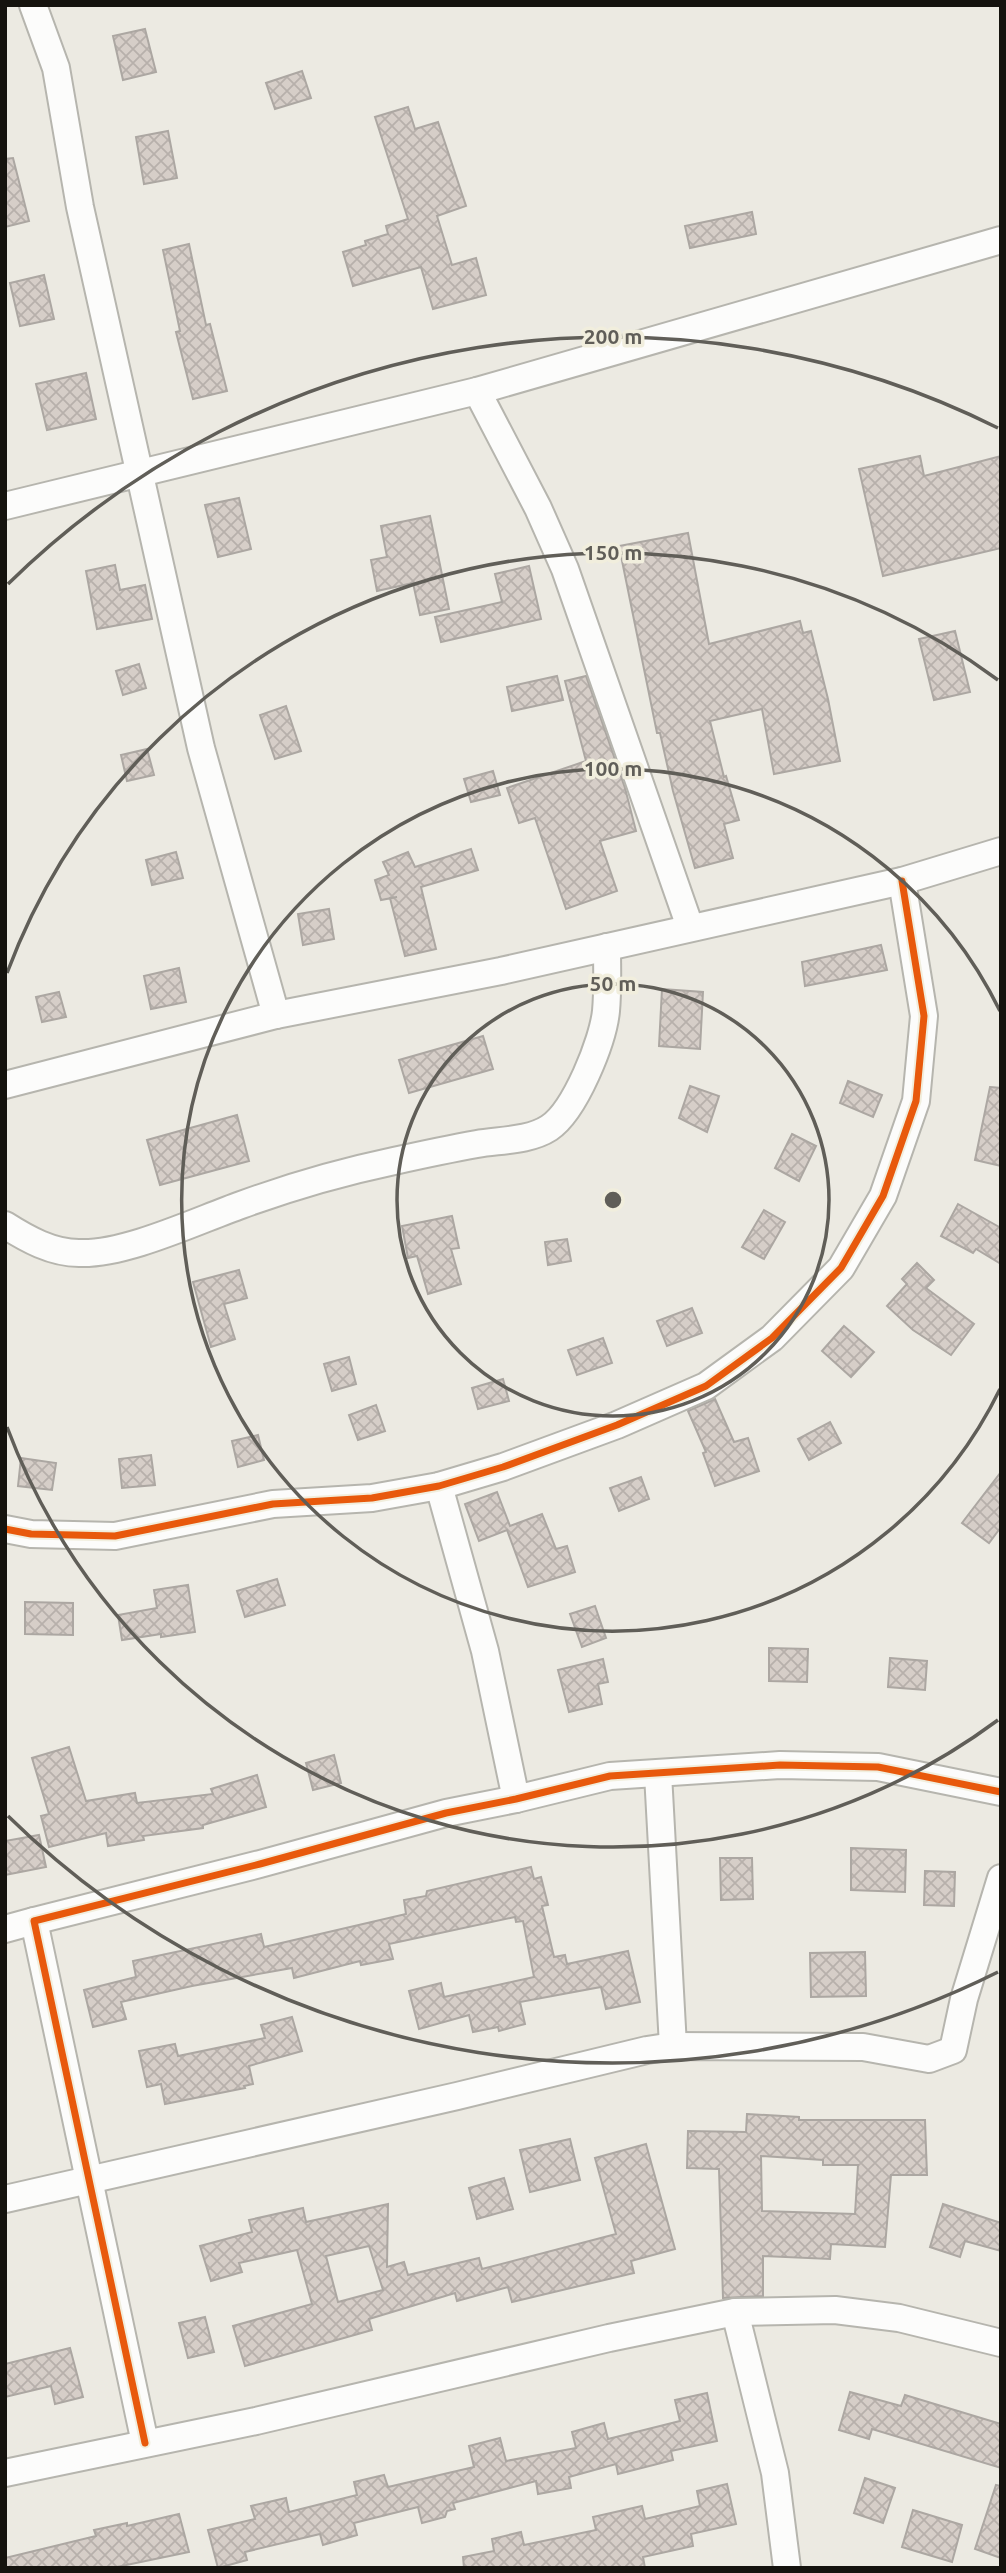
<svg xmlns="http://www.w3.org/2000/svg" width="1006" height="2573" font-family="Ubuntu,sans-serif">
<defs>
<pattern id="building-cross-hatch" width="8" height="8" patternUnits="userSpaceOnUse" patternTransform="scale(1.75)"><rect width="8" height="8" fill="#d6cec8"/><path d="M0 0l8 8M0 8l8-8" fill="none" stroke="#b7b0ab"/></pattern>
</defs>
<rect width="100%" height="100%" fill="#eceae2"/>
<g fill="url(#building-cross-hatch)" stroke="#aca7a2" stroke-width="2" fill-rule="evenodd">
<polygon points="145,29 156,72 123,80 113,36"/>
<polygon points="302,71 311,98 275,109 266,83"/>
<polygon points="408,107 415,129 438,122 466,206 437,216 452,265 476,258 486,295 433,309 421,267 353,286 343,252 366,245 365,241 388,234 386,226 408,219 375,117"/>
<polygon points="168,131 177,178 144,184 136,137"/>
<polygon points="13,158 29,221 5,227 5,159"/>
<polygon points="752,212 756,234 690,248 685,226"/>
<polygon points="189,244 206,325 210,324 227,391 193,399 176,332 180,331 163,250"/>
<polygon points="44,275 54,319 20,326 10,283"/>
<polygon points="86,373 96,419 47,430 36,384"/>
<polygon points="920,456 924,476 1001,456 1001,548 883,576 859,469"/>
<polygon points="239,498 251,549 218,557 205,505"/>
<polygon points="430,516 449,609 420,615 413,583 377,591 371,560 387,557 381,526"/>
<polygon points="688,533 709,644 800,621 803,633 811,631 828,699 840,761 774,774 762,709 710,721 724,777 726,776 739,820 724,824 733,858 695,868 673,791 660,733 657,733 619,546"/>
<polygon points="115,565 120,590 145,585 152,619 97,629 86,571"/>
<polygon points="529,566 541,619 441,642 435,617 502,602 495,574"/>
<polygon points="955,631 970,692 934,700 919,639"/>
<polygon points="139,664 146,688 123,695 116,671"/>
<polygon points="557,676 563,700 512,711 507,687"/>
<polygon points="586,676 625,788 636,831 600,841 617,891 566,909 535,818 519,823 507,788 586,761 565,681"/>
<polygon points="286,706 301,751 275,759 260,715"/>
<polygon points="147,749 154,775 127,781 121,755"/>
<polygon points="493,771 500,795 471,802 464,779"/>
<polygon points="471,849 478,870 421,887 436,949 405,956 390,898 397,897 381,900 375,880 389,875 383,862 408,852 415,867"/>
<polygon points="176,852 183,878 152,885 146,860"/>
<polygon points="329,909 334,939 303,945 298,914"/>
<polygon points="881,945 887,970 805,986 802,962"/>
<polygon points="179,968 186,1002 151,1009 144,976"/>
<polygon points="662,989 703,992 700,1049 659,1046"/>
<polygon points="59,992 66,1017 42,1022 36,997"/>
<polygon points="483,1036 493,1069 409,1093 399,1060"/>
<polygon points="848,1081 882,1095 873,1117 840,1103"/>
<polygon points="690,1086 719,1096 707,1132 679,1118"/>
<polygon points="990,1087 1001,1088 1001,1166 975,1160"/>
<polygon points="237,1115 249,1161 160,1185 147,1140"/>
<polygon points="792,1134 816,1146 799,1181 775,1168"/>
<polygon points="958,1204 1001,1228 1001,1264 976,1249 973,1253 941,1236"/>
<polygon points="764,1210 785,1222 764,1259 742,1247"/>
<polygon points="452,1216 459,1248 451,1249 461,1284 428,1294 417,1256 408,1258 402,1226"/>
<polygon points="567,1239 571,1261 548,1265 545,1242"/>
<polygon points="917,1263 934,1280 926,1288 974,1324 951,1355 913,1330 887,1306 907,1284 902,1279"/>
<polygon points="239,1270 247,1298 224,1304 235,1339 211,1347 193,1282"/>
<polygon points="692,1308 702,1333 667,1346 657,1321"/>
<polygon points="844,1326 874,1352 851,1377 822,1351"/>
<polygon points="603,1338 612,1363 577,1375 568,1350"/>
<polygon points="349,1357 356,1384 332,1391 324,1364"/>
<polygon points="503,1379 509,1401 478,1409 472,1388"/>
<polygon points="715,1399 734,1442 748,1438 759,1471 715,1486 703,1453 706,1452 688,1411"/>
<polygon points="376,1405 385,1431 358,1440 349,1415"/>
<polygon points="830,1422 841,1443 809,1460 798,1439"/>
<polygon points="258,1435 264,1460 238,1467 232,1441"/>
<polygon points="151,1455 155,1485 122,1488 119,1459"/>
<polygon points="21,1458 56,1463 52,1490 18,1486"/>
<polygon points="1001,1472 1001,1527 989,1543 962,1523"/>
<polygon points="641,1477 649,1499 619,1511 610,1488"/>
<polygon points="497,1492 510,1526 542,1514 556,1549 567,1546 575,1572 528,1587 507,1530 479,1541 465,1504"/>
<polygon points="277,1579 285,1605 245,1617 237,1591"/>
<polygon points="188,1585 195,1632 161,1637 161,1634 122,1640 118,1615 157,1608 154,1590"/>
<polygon points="25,1602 73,1603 73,1635 25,1634"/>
<polygon points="595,1606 606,1638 582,1647 570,1614"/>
<polygon points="769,1648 808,1649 807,1682 769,1681"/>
<polygon points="890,1658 927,1661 925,1690 888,1687"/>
<polygon points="603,1659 608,1682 598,1684 602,1704 569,1712 558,1670"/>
<polygon points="69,1747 86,1801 135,1793 137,1803 213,1794 211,1789 257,1775 266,1807 203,1825 203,1828 143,1836 144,1840 108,1846 106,1833 49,1847 41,1816 49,1814 32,1758"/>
<polygon points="334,1755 341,1783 313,1790 306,1763"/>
<polygon points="39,1835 46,1867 5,1875 5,1841"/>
<polygon points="851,1848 906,1850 905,1892 851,1890"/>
<polygon points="720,1858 752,1858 753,1899 721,1900"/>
<polygon points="531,1867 534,1879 541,1877 548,1905 542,1906 554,1957 565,1955 567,1964 628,1951 640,2002 606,2009 601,1987 520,2002 525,2024 499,2031 498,2027 473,2032 469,2015 419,2029 409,1991 441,1983 444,1997 534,1977 523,1921 516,1922 515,1917 389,1944 393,1959 361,1965 360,1961 294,1978 292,1968 192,1986 121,2002 126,2019 93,2027 84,1990 136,1977 133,1961 261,1934 264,1947 406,1914 404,1900 426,1896 427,1891"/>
<polygon points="925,1871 955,1872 954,1906 924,1905"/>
<polygon points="865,1952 866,1996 811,1997 810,1953"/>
<polygon points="292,2017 302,2051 249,2066 253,2084 244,2086 245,2088 165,2104 161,2084 147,2087 139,2051 175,2044 178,2056 265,2038 261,2025"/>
<path d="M747,2114L799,2117V2120H925L927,2175H891L885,2247L831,2244L830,2259L763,2256V2296L723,2298L719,2169L687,2168L688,2131L746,2132ZM761,2156L823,2160V2165H858L855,2214L762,2211Z"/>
<polygon points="570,2139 580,2180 530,2192 520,2150"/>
<path d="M646,2144L675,2249L631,2261L634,2273L512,2302L508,2287L457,2301L455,2293L369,2319L372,2330L245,2366L233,2326L312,2304L297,2250L239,2263L242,2272L211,2281L200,2246L252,2232L249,2220L303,2208L306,2222L388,2204L387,2267L404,2262L408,2275L479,2258L482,2269L616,2234L595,2158ZM369,2246L383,2290L338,2302L326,2256Z"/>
<polygon points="504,2178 513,2209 477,2219 469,2188"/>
<polygon points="943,2204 1001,2223 1001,2251 965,2241 960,2257 930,2247"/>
<polygon points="205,2317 214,2352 188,2358 179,2323"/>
<polygon points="70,2348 83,2397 55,2404 51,2386 5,2397 5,2364"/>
<polygon points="850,2392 901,2406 905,2395 1001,2424 1001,2468 872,2429 869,2439 839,2430"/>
<polygon points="707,2393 717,2441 671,2451 673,2460 618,2474 616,2464 569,2477 571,2488 538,2494 536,2481 453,2503 455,2509 447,2511 445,2517 422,2523 418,2507 354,2523 357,2535 323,2545 320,2534 245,2552 247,2560 218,2568 208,2530 255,2519 251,2506 286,2498 289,2512 357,2495 354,2482 384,2475 388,2487 474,2467 469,2446 500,2438 506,2461 576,2448 572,2432 604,2423 608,2439 680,2421 675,2400"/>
<polygon points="865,2478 895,2488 883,2523 854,2513"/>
<polygon points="727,2484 736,2524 691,2534 693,2546 643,2557 645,2568 464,2568 463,2557 494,2551 492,2539 521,2532 524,2545 596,2530 593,2517 642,2506 645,2519 700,2506 697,2491"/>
<polygon points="996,2485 1001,2486 1001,2558 975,2549"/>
<polygon points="913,2510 962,2525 952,2562 902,2547"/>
<polygon points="179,2514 189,2552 112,2568 5,2568 5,2558 96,2536 94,2530 127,2523 127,2526"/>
</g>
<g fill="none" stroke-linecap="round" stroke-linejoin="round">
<defs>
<g id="minor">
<polyline points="33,5 56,68 80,207 201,748 276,1015"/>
<polyline points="477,391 538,508 565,569 690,927"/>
<polyline points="5,506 477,391 1001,240"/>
<polyline points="5,1085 276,1015 501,971 902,881 1001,851"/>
<path d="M5,1225C27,1239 52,1253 79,1253C125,1255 196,1221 241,1205C290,1187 342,1172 394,1161C421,1155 449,1149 477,1144C499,1140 529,1141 549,1128C575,1111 603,1041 606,1011C608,990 607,968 607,947"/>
<polyline points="439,1486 485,1651 516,1799"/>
<polyline points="5,1529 31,1534 115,1536 273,1504 372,1498 439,1486 503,1467 617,1425 706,1386 772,1338 841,1268 883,1196 916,1101 924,1016 902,881"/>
<polyline points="658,1774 673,2046"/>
<polyline points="5,1929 34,1921"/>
<polyline points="5,2199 457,2096 647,2050 673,2046 863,2047 929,2059 953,2050 964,1999 1001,1878"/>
<polyline points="735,2312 775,2473 787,2568"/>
<polyline points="145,2443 34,1921 260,1864 446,1813 516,1799 610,1776 780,1765 878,1767 1001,1792"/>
<polyline points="5,2473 256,2421 609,2338 735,2312 835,2310 899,2318 1001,2343"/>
</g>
</defs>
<use href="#minor" stroke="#b6b5ae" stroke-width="30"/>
<use href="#minor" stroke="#fcfcfb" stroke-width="26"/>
<defs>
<g id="cycleway">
<polyline points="5,1529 31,1534 115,1536 273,1504 372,1498 439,1486 503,1467 617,1425 706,1386 772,1338 841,1268 883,1196 916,1101 924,1016 902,881"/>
<polyline points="145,2443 34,1921 260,1864 446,1813 516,1799 610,1776 780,1765 878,1767 1001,1792"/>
</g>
</defs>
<use href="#cycleway" stroke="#f1eedd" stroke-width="11"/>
<use href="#cycleway" stroke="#e8590c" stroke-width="7"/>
</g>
<g fill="none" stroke="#605e58" stroke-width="3.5">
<circle cx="613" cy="1200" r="216"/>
<path d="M1000 1389A431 431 0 1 1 1000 1011"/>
<path d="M998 1720A647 647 0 0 1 7 1427M7 973A647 647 0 0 1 998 680"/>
<path d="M998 1972A863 863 0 0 1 8 1816M8 584A863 863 0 0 1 998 428"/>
</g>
<circle cx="613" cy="1200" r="10" fill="#605e58" stroke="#f1eedd" stroke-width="3.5"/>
<g font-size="21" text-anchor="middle" font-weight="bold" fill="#605e58" stroke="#f1eedd" stroke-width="7" stroke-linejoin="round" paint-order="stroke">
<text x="613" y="344">200 m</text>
<text x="613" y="560">150 m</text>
<text x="613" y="776">100 m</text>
<text x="613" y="991">50 m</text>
</g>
<rect width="1006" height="2573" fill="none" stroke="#15130e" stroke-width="14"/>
</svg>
